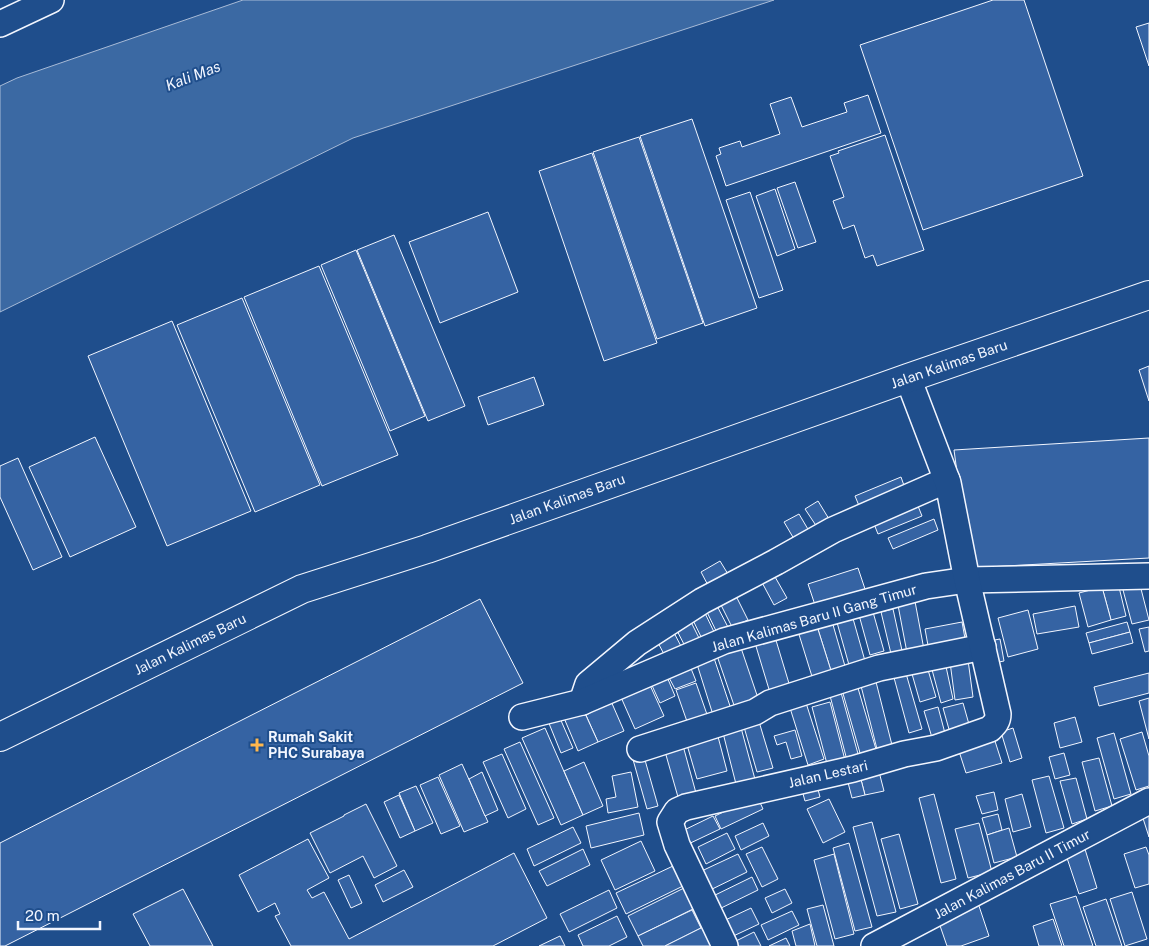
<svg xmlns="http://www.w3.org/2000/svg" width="1149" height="946" font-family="'Public Sans',sans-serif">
<rect width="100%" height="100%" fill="#1f4e8c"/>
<polygon fill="#3b69a3" stroke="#a8bbd7" points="243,0 774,0 353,138 0,312 0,86 17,78"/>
<g fill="#3563a3" stroke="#f2f6ff">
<polygon points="993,0 1024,0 1083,176 923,230 860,45"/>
<polygon points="1149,23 1149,66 1136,27"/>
<polygon points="868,95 881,133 726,186 716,156 721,154 719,148 740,141 742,147 780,134 770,104 791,97 802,127 847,112 844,103"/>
<polygon points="692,119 757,308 705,326 640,136"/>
<polygon points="885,135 924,250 877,266 873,255 865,258 854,225 843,229 833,201 844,197 830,156 839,153 838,151"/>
<polygon points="639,137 703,323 657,339 593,152"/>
<polygon points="592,153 657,343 604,361 539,171"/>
<polygon points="795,182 816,242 798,248 777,188"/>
<polygon points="775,189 795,249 777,256 756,196"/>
<polygon points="750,192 783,290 759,298 726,200"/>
<polygon points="488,212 518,292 440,323 409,242"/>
<polygon points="394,235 465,406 428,421 357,250"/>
<polygon points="356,250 425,416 390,431 321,265"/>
<polygon points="319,266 398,455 322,486 244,297"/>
<polygon points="242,298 320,485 255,512 177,325"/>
<polygon points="172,321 251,511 167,546 88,356"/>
<polygon points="1149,366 1149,401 1139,370"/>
<polygon points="534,377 544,405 488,425 478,397"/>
<polygon points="95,437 136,527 70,557 29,467"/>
<polygon points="1149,438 1149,558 970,568 954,450"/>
<polygon points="18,458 62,557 33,570 0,497 0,466"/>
<polygon points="901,477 907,494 862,513 855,496"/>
<polygon points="818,501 829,519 817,527 805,509"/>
<polygon points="916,501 922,516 878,534 872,519"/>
<polygon points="799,514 812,536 797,544 784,522"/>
<polygon points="934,519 938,530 893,549 888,538"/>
<polygon points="720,561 731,579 711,591 701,572"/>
<polygon points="770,568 787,598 774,605 758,575"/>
<polygon points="858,568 866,592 816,608 808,584"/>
<polygon points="1118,583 1126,616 1111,620 1102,587"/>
<polygon points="1140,585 1149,620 1132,624 1123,590"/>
<polygon points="1102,587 1111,620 1088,627 1079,593"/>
<polygon points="734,592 748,620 732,627 718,599"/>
<polygon points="914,596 925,655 908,658 897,600"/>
<polygon points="480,599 523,683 5,946 0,946 0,843"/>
<polygon points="715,602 730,631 719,637 705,608"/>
<polygon points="1075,606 1079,627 1037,634 1033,614"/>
<polygon points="702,607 716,636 704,643 690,614"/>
<polygon points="893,609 903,655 892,658 881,612"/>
<polygon points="1028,610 1038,649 1008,657 998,618"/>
<polygon points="873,612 884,651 870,655 859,615"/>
<polygon points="687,614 702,644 688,652 672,621"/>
<polygon points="852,615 867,668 851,672 836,619"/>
<polygon points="831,618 847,673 833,677 816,623"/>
<polygon points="962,622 966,644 929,651 925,629"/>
<polygon points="1127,622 1130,632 1089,643 1086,633"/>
<polygon points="816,623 833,677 814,683 797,628"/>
<polygon points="1149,627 1149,651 1145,652 1139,629"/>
<polygon points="672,629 683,650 666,658 655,637"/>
<polygon points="1130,632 1133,643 1092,654 1089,643"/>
<polygon points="775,637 791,690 771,696 755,643"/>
<polygon points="738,639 761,707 737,714 714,647"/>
<polygon points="1000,639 1004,661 989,664 984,642"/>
<polygon points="713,655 732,712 714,718 696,661"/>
<polygon points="968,660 973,697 955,700 950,662"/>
<polygon points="688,661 696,681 675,689 665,670"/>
<polygon points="945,662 953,699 941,703 931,666"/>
<polygon points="926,663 936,697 920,702 910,667"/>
<polygon points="905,670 922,729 909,733 893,674"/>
<polygon points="665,672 675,696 660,703 649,679"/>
<polygon points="1149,673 1149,693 1099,706 1094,687"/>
<polygon points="874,674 893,749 878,753 859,678"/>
<polygon points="855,678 878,756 862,760 840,683"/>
<polygon points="649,683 664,716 635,729 620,695"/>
<polygon points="696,683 710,723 690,730 676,690"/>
<polygon points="840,689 860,761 848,764 829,692"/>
<polygon points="607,692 624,731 598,742 581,704"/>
<polygon points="1149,698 1149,739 1139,701"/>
<polygon points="830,702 845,760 827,764 812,707"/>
<polygon points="806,703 824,759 808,765 790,708"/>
<polygon points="963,703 972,735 952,740 943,708"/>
<polygon points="938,707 946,737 933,741 924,711"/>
<polygon points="583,709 598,742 578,751 564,718"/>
<polygon points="757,715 773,768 757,772 742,720"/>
<polygon points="559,716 573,748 561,753 548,721"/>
<polygon points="1075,717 1082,742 1060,748 1054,723"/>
<polygon points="740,724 756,783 737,788 722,729"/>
<polygon points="545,728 583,815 561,825 522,738"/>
<polygon points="1013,728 1022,758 1010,762 1001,732"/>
<polygon points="716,729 727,771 697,779 685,738"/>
<polygon points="795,730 802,756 791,759 786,742 777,745 774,736"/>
<polygon points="1142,732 1149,756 1149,786 1136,790 1120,739"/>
<polygon points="1114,733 1131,794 1114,799 1097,738"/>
<polygon points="993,735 1002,763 966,773 957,745"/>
<polygon points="520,742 554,818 538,825 504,749"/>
<polygon points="682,742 696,793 678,797 664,748"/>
<polygon points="643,753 658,806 647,809 632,756"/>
<polygon points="1064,753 1070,775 1055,779 1049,757"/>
<polygon points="502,754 526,809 508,818 483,762"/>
<polygon points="1099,758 1112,806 1095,811 1082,762"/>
<polygon points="584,762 603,806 583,815 564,771"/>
<polygon points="462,764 488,822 464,832 439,775"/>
<polygon points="877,764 884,791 865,795 858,768"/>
<polygon points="858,768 865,795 852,798 845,771"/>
<polygon points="482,772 498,810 485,816 469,779"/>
<polygon points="631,772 638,807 608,813 606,799 616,797 612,776"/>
<polygon points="1049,776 1064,828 1046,833 1032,780"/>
<polygon points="438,777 460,826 441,834 420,785"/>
<polygon points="815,778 820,797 805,801 800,783"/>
<polygon points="1076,778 1087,819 1072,824 1060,781"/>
<polygon points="416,786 433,823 415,831 399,793"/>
<polygon points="994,792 998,810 982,814 976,796"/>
<polygon points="934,794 956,879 941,883 919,798"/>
<polygon points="1022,794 1031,827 1013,832 1005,799"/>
<polygon points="399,795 415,831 400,838 384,802"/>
<polygon points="757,796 763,809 721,829 715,816"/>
<polygon points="829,799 845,832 823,843 807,809"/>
<polygon points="366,804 397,866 374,878 363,856 330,873 310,833 344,816 344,815"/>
<polygon points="1149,806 1149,837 1140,809"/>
<polygon points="639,813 644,835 591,848 586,826"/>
<polygon points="998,814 1002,830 987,835 982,818"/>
<polygon points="713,816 720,829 682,847 676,834"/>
<polygon points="872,822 896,912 877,916 853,827"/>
<polygon points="763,823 769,836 741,850 735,836"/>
<polygon points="979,823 992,872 968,878 955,829"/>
<polygon points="573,827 581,843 534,866 527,849"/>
<polygon points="1009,828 1017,857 994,863 987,835"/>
<polygon points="727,833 735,849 706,864 698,847"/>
<polygon points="899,834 918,904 900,909 881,839"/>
<polygon points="308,839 329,878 307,890 312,898 324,892 349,939 514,853 547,918 493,946 291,946 275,916 280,914 275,903 258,912 239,875"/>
<polygon points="641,841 655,871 615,890 601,860"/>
<polygon points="849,843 872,927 855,931 833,848"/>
<polygon points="1084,846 1097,888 1079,894 1065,852"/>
<polygon points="762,847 778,879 762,887 746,854"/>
<polygon points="1146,847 1149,855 1149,884 1135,888 1124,854"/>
<polygon points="583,849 590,865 547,886 539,871"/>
<polygon points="738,854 747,872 702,894 693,875"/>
<polygon points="834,854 854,934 835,939 814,860"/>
<polygon points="673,866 683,886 626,914 616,893"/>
<polygon points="404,870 413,887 383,902 375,885"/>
<polygon points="349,875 362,903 351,908 338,880"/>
<polygon points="752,877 758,890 713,912 707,899"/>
<polygon points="684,888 693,909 638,936 628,916"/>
<polygon points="183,889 213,946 150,946 133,914"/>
<polygon points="785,889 792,903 772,913 765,898"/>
<polygon points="609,890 617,908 569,932 560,914"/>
<polygon points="1132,892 1147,939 1125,946 1110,899"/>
<polygon points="1076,896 1093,946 1064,946 1050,904"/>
<polygon points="1106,899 1122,946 1096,946 1083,907"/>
<polygon points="978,903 989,936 961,946 947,946 937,917"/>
<polygon points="823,905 834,946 817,946 807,909"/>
<polygon points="751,908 759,924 727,939 719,923"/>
<polygon points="692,910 701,928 665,946 643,946 638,936"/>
<polygon points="792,911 799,925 768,940 761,925"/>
<polygon points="617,916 627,937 609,946 583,946 578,935"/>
<polygon points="1053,919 1062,946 1039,946 1033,926"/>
<polygon points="810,924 815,946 796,946 792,931"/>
<polygon points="703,927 712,946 665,946"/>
<polygon points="754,932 761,946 729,946 728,945"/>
<polygon points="560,936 565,946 539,946"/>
<polygon points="786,938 790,946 769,946"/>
</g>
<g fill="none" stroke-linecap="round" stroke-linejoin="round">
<defs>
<g id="minor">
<polyline points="0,24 51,0"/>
<polyline points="582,702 588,684 637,643 702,601 776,562 833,530 947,480"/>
<polyline points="522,717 582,702 724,641 926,586 967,580 1149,576"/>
<polyline points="640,749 755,712 770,703 879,668 983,647"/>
<path d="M725,946L677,845L670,822L677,811L686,807L853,769L904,754L936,748L990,729C995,724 998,721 998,714L967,580L948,483L908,378"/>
<polyline points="874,946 1149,801"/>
</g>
<polyline id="tertiary" points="0,737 302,589 427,549 908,378 1149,295"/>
</defs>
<use href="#minor" stroke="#f2f6ff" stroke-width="28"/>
<use href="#tertiary" stroke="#f2f6ff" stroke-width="30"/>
<use href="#minor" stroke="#1f4e8c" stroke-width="25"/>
<use href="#tertiary" stroke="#1f4e8c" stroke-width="28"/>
</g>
<path fill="#ffb74d" stroke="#1f4e8c" stroke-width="2" d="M254.5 737.5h5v5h5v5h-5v5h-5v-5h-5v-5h5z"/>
<g text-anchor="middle" stroke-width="4" stroke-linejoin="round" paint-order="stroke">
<g font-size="14" fill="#f2f6ff" stroke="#1f4e8c">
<text transform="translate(949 364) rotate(-19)" y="5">Jalan Kalimas Baru</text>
<text transform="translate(567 499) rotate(-20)" y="5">Jalan Kalimas Baru</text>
<text transform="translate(814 618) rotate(-16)" y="5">Jalan Kalimas Baru II Gang Timur</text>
<text transform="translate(190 644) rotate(-26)" y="5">Jalan Kalimas Baru</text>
<text transform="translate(828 774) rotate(-13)" y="5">Jalan Lestari</text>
<text transform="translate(1012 874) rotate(-28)" y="5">Jalan Kalimas Baru II Timur</text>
</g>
<g font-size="14" font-weight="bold" fill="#f2f6ff" stroke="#1f4e8c" text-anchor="start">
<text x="268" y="742">Rumah Sakit<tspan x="268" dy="16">PHC Surabaya</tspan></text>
</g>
<g font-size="15" font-style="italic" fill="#f2f6ff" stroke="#1f4e8c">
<text transform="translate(193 76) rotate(-21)" y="5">Kali Mas</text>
</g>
</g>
<path d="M18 921v8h82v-8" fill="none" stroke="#f2f6ff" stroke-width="2.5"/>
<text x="25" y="921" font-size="15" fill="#f2f6ff" stroke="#1f4e8c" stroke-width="4" paint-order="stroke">20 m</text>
</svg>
